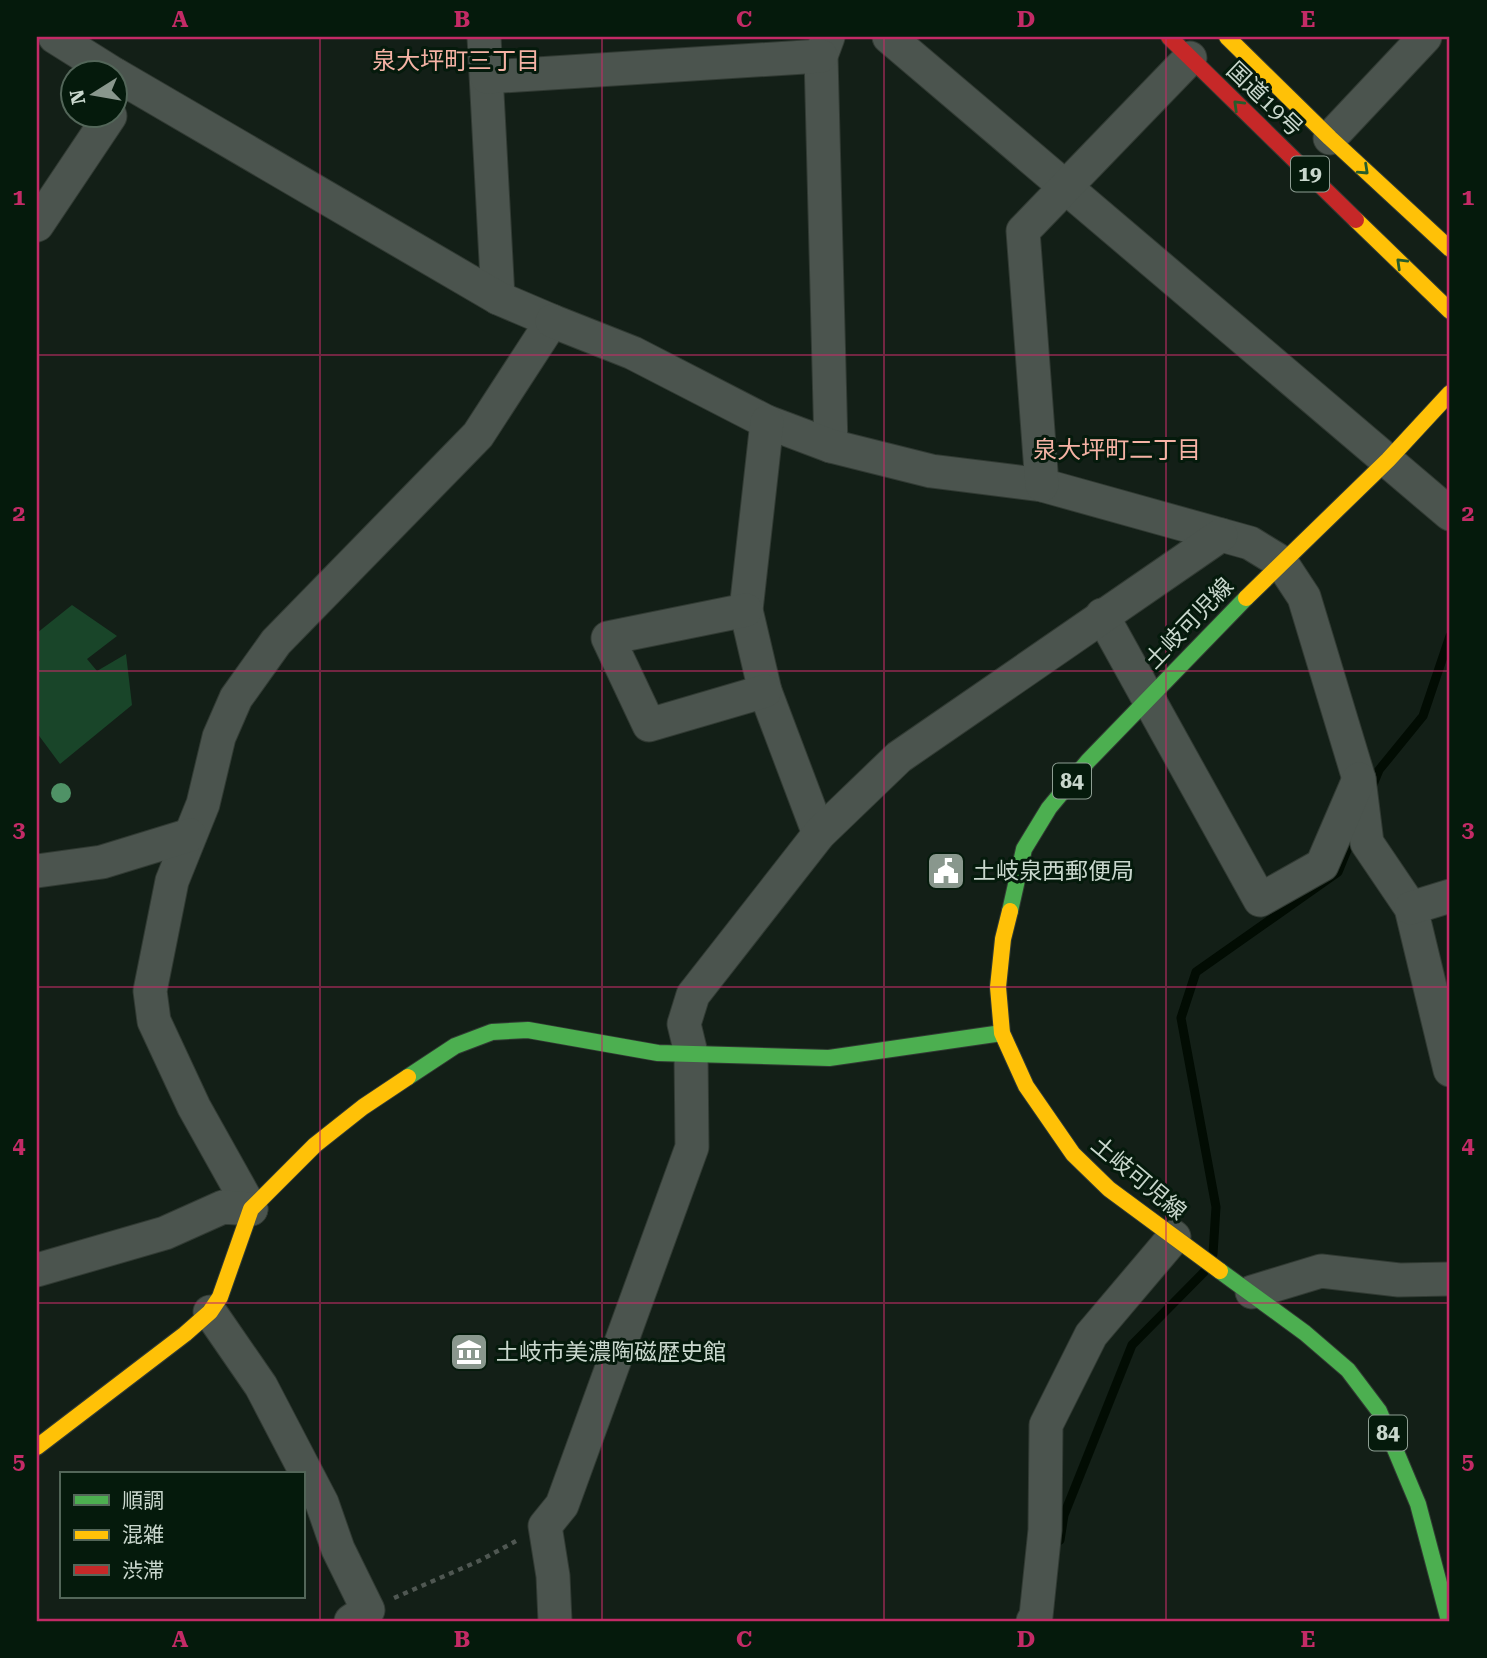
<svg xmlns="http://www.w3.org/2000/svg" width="1487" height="1658" font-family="'Roboto Serif','Noto Sans JP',serif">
<rect width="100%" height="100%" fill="#131f17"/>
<polygon fill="#194529" points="72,605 117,636 87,659 97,671 126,654 132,705 60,764 37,733 37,633"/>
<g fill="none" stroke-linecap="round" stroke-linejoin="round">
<g stroke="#020c03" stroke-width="9">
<polyline points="1372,787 1379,770 1423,716 1450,636"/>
<polyline points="1213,1254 1216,1207 1181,1018 1196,972 1338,872 1354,833"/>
<polyline points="1060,1540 1064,1515 1132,1345 1204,1272"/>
</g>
<defs>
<g id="street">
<polyline points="55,37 114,74"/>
<polyline points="484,37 498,298"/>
<polyline points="828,37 821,56 831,446"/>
<polyline points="889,37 1450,514"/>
<polyline points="116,75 498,298 552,321 478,435 276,642 236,698 219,737 203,804 172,881 150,991 154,1021 194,1107 251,1209"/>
<polyline points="487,77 821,56"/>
<polyline points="1330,138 1425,37"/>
<polyline points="37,225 110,116"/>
<polyline points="552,321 633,353 767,422 831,446 931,471 1042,485 1250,543 1281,562 1304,597 1359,779 1367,843 1411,908 1450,1070"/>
<polyline points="767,422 746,610 765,691 819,834"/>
<polyline points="1042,485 1023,231 1190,58"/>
<polyline points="746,610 608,638 649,725 765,691"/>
<polyline points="1102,615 1260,900 1322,865 1359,779"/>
<polyline points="37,871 102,862 190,835"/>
<polyline points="1411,908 1450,896"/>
<polyline points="37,1270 165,1233 223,1207 251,1209"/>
<polyline points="1252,1292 1321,1271 1399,1280 1450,1279"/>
<polyline points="210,1312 261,1386 322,1503 338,1549 368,1610 351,1621"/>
<polyline points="555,1621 553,1576 545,1526 562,1505 692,1147 691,1053 684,1024 693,995 819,834 899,757 1221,535"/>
<polyline points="1033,1621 1036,1616 1045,1530 1046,1425 1091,1335 1174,1237"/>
</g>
<g id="fast">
<polyline points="1010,911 1024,849 1049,808 1088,761 1246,598"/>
<polyline points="408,1077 455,1046 492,1032 528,1030 658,1053 829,1058 1002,1033"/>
<polyline points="1220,1271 1305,1333 1348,1370 1379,1411 1418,1504 1449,1621"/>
</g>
<g id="slow">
<polyline points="1227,37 1330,138 1450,249"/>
<polyline points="1356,220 1450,311"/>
<polyline points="1246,598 1388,460 1450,393"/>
<polyline points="1010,911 1003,939 998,987 1002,1033 1026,1086 1073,1154 1109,1189 1220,1271"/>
<polyline points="37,1447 185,1334 210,1312 220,1297 251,1209 315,1145 363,1107 408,1077"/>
</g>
<polyline id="jam" points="1169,37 1356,220"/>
</defs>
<use href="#street" stroke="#313a33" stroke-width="35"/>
<use href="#fast" stroke="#313a33" stroke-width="18"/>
<use href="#slow" stroke="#313a33" stroke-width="18"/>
<use href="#jam" stroke="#313a33" stroke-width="18"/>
<polyline stroke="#4f5752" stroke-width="4.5" stroke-dasharray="5 5" stroke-linecap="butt" points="394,1598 481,1560 516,1541"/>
<use href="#street" stroke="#4b544e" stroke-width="33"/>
<use href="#fast" stroke="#4caf50" stroke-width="16"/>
<use href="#slow" stroke="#ffc107" stroke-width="16"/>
<use href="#jam" stroke="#c62828" stroke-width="16"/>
</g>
<circle fill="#4f9266" cx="61" cy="793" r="10"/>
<defs><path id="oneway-chevron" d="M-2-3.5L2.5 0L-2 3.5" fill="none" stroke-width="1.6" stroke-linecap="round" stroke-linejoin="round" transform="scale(1.75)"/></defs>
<g stroke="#255d2b">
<use href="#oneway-chevron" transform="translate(1238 105) rotate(-136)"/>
<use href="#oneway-chevron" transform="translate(1364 170) rotate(43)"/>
<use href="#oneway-chevron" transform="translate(1401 263) rotate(-136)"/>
</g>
<path fill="none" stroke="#c32b66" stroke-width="2" stroke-opacity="0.55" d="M320,37V1621M602,37V1621M884,37V1621M1166,37V1621M37,355H1450M37,671H1450M37,987H1450M37,1303H1450"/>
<defs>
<symbol id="civic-square" viewBox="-11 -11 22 22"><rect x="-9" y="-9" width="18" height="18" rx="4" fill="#89978d" stroke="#051a0c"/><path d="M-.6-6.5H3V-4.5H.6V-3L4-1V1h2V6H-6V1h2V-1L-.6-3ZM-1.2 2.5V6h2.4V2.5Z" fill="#fff"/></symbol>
<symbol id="museum-square" viewBox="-11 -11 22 22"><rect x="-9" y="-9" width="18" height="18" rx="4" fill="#89978d" stroke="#051a0c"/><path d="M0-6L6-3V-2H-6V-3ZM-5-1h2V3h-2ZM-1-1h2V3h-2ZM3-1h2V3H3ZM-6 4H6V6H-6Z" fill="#fff"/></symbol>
</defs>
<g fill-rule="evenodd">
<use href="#civic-square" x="924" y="849" width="44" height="44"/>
<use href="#museum-square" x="447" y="1330" width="44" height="44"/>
</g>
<g text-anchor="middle" stroke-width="6" stroke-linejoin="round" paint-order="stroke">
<g fill="#051a0c" stroke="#8e9e93" stroke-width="2">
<rect x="1291" y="156.5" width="38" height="35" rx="5"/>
<rect x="1053" y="763.5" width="38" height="35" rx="5"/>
<rect x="1369" y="1415.5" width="38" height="35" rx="5"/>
</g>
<g font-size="21" font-weight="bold" fill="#c9d7cd">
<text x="1310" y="181">19</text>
<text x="1072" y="788">84</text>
<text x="1388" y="1440">84</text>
</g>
<g font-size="23" fill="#c9d7cd" stroke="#051a0c">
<text transform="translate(1265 99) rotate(44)" y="8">国道19号</text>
<text transform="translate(1189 623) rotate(-46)" y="8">土岐可児線</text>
<text transform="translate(1139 1178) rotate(40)" y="8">土岐可児線</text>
</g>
<g font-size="23" fill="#c9d7cd" stroke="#051a0c" text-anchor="start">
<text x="973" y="879">土岐泉西郵便局</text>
<text x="496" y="1360">土岐市美濃陶磁歴史館</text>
</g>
<g font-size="24" fill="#f5b3a5" stroke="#051a0c">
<text x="456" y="69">泉大坪町三丁目</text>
<text x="1117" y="458">泉大坪町二丁目</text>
</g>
</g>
<rect width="1487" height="1658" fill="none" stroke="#051a0c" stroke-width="77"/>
<rect x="60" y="1472" width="245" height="126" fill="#051a0c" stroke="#536659" stroke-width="2"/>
<rect x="74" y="1495" width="35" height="10" fill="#4caf50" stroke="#536659" stroke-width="2"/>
<text x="122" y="1508" font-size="21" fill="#c9d7cd">順調</text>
<rect x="74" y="1530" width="35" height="10" fill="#ffc107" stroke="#536659" stroke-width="2"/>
<text x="122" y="1542" font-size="21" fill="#c9d7cd">混雑</text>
<rect x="74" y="1565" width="35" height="10" fill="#c62828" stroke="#536659" stroke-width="2"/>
<text x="122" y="1578" font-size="21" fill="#c9d7cd">渋滞</text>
<g transform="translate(94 94) rotate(259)"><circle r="33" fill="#051a0c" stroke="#536659" stroke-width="2"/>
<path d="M0-5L12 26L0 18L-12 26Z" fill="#89978d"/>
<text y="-10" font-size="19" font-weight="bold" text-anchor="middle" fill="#c9d7cd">N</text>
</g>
<rect x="38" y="38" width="1410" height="1582" fill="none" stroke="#c32b66" stroke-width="2.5"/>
<g font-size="23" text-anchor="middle" font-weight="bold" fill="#c32b66">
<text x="180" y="27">A</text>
<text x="462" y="27">B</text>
<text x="744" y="27">C</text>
<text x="1026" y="27">D</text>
<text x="1308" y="27">E</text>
<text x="19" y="205">1</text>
<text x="1468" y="205">1</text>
<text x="19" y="521">2</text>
<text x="1468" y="521">2</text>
<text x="19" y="837">3</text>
<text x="1468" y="837">3</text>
<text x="19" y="1153">4</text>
<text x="1468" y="1153">4</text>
<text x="19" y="1469">5</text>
<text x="1468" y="1469">5</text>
<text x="180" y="1647">A</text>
<text x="462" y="1647">B</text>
<text x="744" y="1647">C</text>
<text x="1026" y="1647">D</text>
<text x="1308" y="1647">E</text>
</g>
</svg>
